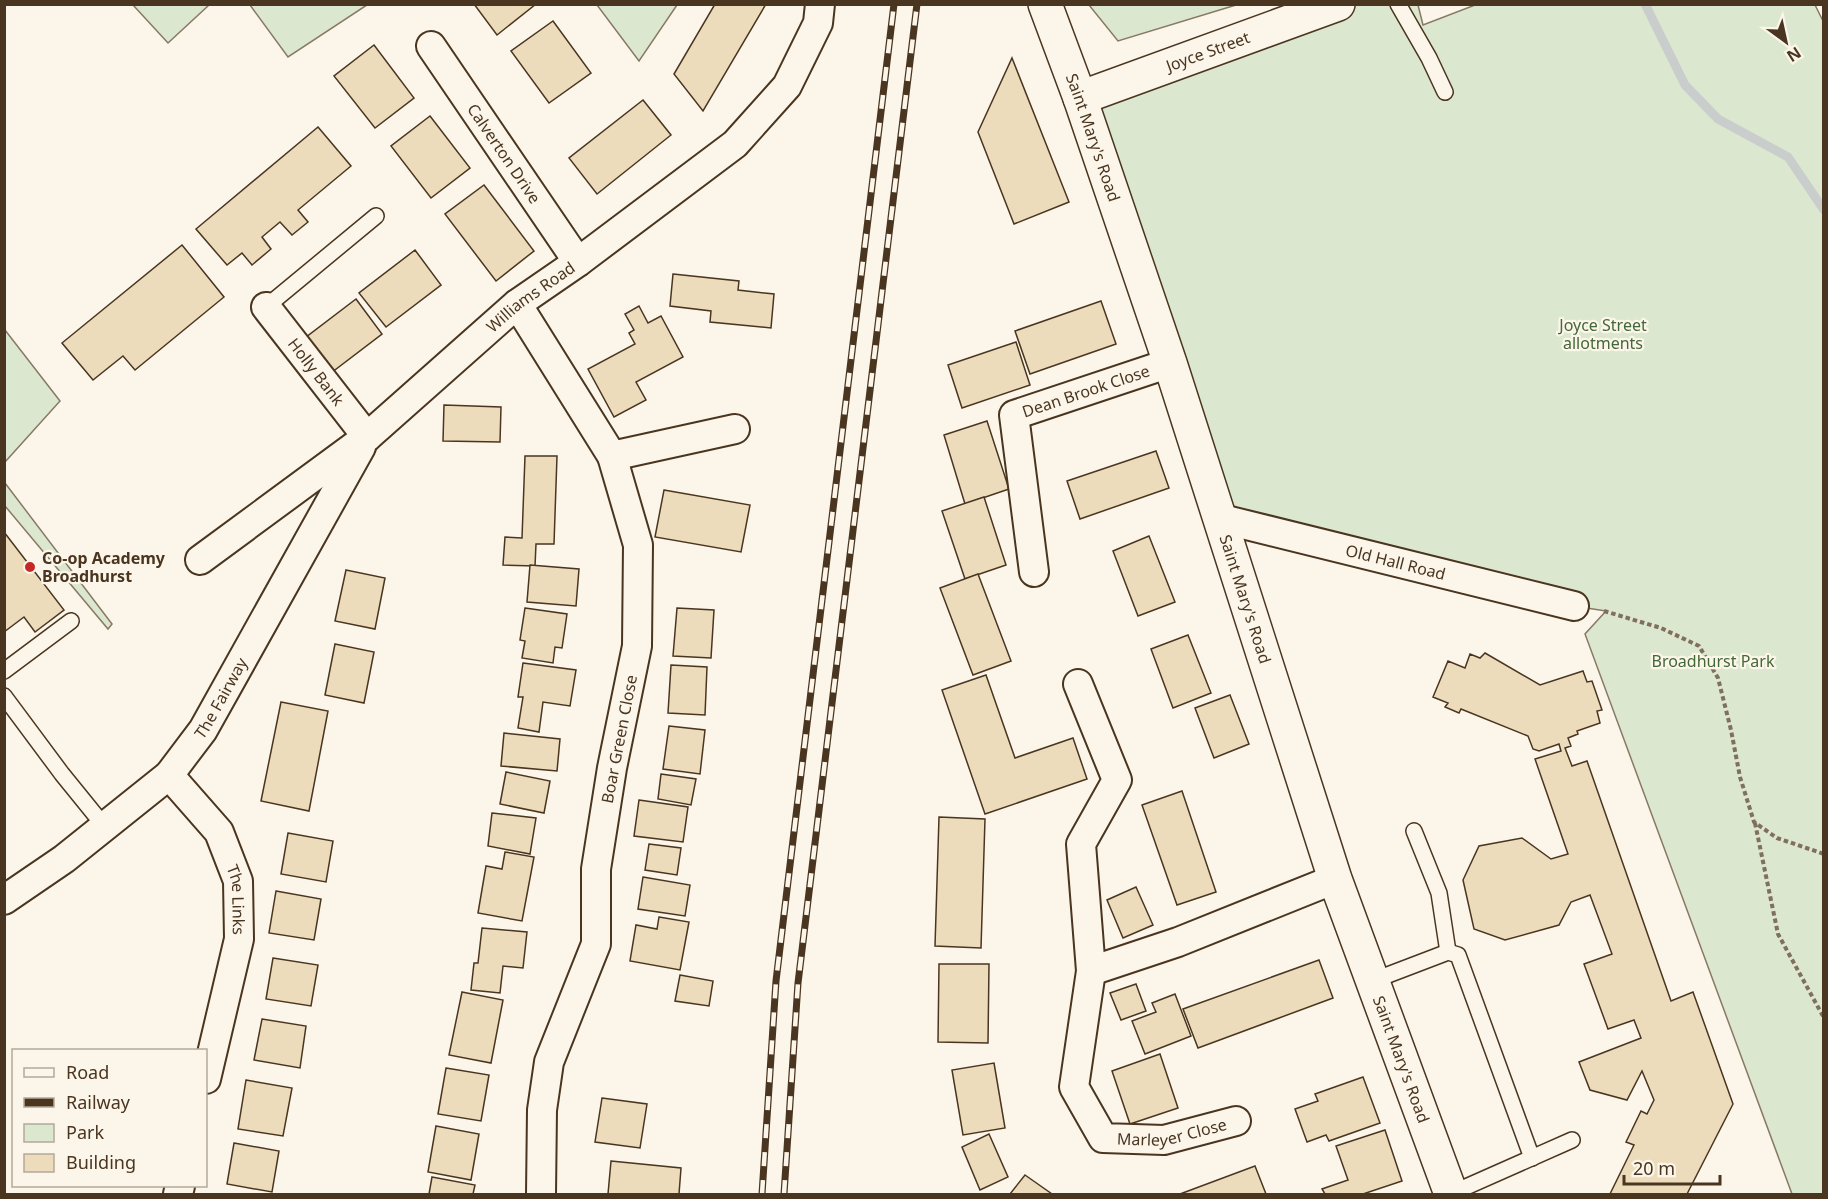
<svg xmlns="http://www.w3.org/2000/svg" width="1828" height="1199" font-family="'Noto Sans',sans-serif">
<rect width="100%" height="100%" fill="#fbf6e9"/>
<g fill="#dce7d0" stroke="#887966" stroke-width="1.5">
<polygon points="133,5 209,5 168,43"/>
<polygon points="250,5 367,5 288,57"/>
<polygon points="597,5 677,5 639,61"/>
<polygon points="1089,5 1236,5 1118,41"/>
<polygon points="1338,5 1418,5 1423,25 1475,5 1815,5 1824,23 1823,1194 1792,1194 1585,634 1606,611 1574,606 1218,518 1080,98"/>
<polygon points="5,330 60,401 5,462"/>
<polygon points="5,483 112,624 108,629 5,506"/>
</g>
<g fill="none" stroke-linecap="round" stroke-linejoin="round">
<polyline stroke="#c9cecd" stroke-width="9" points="1645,4 1685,85 1718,119 1788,157 1824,210"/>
</g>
<g fill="#ecdcbc" stroke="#4a3520" stroke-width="1.5">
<polygon points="474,4 536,4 497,35"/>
<polygon points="715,4 766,4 703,111 674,74"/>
<polygon points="553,21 591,73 549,103 511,51"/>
<polygon points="374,45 414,98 375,128 334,76"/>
<polygon points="1012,58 1069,202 1014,224 978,132"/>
<polygon points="643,100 671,135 597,194 569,158"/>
<polygon points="430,116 470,168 431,198 391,146"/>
<polygon points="318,127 351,166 298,210 308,222 292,235 280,222 262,237 271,249 252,265 242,253 227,265 196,229"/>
<polygon points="484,185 534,251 496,281 445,214"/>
<polygon points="182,245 224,297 135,370 123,356 93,380 62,343"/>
<polygon points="415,250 441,285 386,327 359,293"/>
<polygon points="673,274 739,281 738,290 774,294 771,328 710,322 711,311 670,306"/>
<polygon points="356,299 382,334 327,376 301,341"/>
<polygon points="1101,301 1116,344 1030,374 1015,331"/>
<polygon points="639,306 648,323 661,316 683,357 636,382 646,400 614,417 588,369 635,344 629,333 634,330 625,314"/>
<polygon points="1016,342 1030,385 962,408 948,365"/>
<polygon points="444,405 501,407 500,442 443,441"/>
<polygon points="987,421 1009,489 965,504 944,435"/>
<polygon points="1156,451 1169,488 1080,519 1067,481"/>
<polygon points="525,456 557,456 554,544 536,544 535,566 503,565 505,537 522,538"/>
<polygon points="664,490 750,505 741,552 655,537"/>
<polygon points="984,497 1006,565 965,579 942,511"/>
<polygon points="4,532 64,610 35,632 24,617 4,632"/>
<polygon points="1149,536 1175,602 1138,616 1113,551"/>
<polygon points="530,565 579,569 576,606 527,602"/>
<polygon points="346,570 385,578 375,629 335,621"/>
<polygon points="978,574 1011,661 973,675 940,588"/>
<polygon points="525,608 567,614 562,648 555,647 553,663 522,658 525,641 520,640"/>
<polygon points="677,608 714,610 711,658 673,656"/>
<polygon points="1188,635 1211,693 1173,708 1151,649"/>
<polygon points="335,644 374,652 364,703 325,695"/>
<polygon points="1485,653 1540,685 1583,671 1587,682 1592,681 1602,710 1597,711 1600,723 1577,731 1578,734 1568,738 1571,746 1565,748 1572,766 1587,761 1671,1001 1693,992 1733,1104 1687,1194 1610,1194 1634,1145 1626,1142 1641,1111 1647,1114 1654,1100 1642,1071 1627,1100 1590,1090 1579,1062 1641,1038 1634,1020 1608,1029 1584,964 1612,954 1590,895 1571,902 1559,925 1505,940 1474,929 1463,880 1479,846 1522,838 1551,859 1568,854 1535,759 1561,751 1559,744 1539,751 1533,749 1528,736 1461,709 1459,713 1445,707 1448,703 1433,697 1448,661 1465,668 1470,654 1480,658"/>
<polygon points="523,663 576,670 570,706 543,702 539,732 518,728 523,697 518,697"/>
<polygon points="671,665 707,667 705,715 668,713"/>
<polygon points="986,675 1015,758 1073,738 1087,779 985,814 942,690"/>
<polygon points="1230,695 1249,744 1214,758 1195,708"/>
<polygon points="281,702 328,711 309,811 261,801"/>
<polygon points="669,726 705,730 700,774 663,769"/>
<polygon points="504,733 560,739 557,771 501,766"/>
<polygon points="506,772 550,781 544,813 500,804"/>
<polygon points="661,774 696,779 691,805 658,799"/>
<polygon points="1182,791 1216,892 1177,905 1142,805"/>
<polygon points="639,800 688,807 683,842 634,836"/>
<polygon points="492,813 536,818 530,854 488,846"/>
<polygon points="939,817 985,819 981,948 935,946"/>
<polygon points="288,833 333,841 326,882 281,874"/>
<polygon points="649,844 681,848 677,875 645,870"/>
<polygon points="505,852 534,857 522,921 478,913 486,866 502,869"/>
<polygon points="643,877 690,885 685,916 638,909"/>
<polygon points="1136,887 1153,925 1123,938 1107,900"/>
<polygon points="276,891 321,899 314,940 269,933"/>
<polygon points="659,917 689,922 680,970 630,961 636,925 657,929"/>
<polygon points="482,928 527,932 523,968 503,966 500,993 471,990 474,963 478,963"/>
<polygon points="273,958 318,965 311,1006 266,999"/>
<polygon points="1319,960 1333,998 1198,1048 1183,1009"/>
<polygon points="939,964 989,964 988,1043 938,1042"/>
<polygon points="680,975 713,981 709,1006 675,1001"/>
<polygon points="1136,984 1146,1011 1121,1020 1110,993"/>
<polygon points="462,992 503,1000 491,1063 449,1055"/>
<polygon points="1175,994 1191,1036 1145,1054 1132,1021 1156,1012 1152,1003"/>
<polygon points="262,1019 306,1026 300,1068 254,1060"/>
<polygon points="1160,1054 1178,1108 1130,1124 1112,1071"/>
<polygon points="994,1063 1005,1128 963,1135 952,1070"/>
<polygon points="446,1068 489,1075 481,1121 438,1114"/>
<polygon points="1363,1077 1380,1123 1329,1141 1326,1135 1307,1142 1295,1109 1318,1101 1315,1094"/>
<polygon points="246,1080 292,1088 283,1136 238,1129"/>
<polygon points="602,1098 647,1104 640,1148 595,1142"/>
<polygon points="436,1126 479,1134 471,1180 428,1172"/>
<polygon points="1385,1130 1402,1181 1363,1194 1325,1194 1322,1189 1348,1180 1336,1146"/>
<polygon points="989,1134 1008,1177 980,1190 962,1147"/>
<polygon points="234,1143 279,1151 272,1192 227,1184"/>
<polygon points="611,1161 681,1168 679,1194 608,1194"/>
<polygon points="1255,1166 1266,1194 1180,1194"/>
<polygon points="1025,1175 1052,1194 1010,1194"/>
<polygon points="432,1177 475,1185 473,1194 429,1194"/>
</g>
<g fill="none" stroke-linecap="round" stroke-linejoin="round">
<defs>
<g id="lane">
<polyline points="1398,4 1429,58 1445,92"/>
<polyline points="266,307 376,216"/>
<polyline points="4,671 71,621"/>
<polyline points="4,696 62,774 105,827"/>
<polyline points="1414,831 1439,893 1448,952"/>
<polyline points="1372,981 1448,952 1458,955 1532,1158"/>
<polyline points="1450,1194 1572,1140"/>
</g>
<g id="street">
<path id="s1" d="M431,46L578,262"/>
<polyline points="517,304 612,456 638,545 637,646 612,768 596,869 596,944 549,1062 542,1110 541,1194"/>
<path id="s2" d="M266,307L367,437"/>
<polyline points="612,456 735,429"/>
<path id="s3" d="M1218,518L1574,606"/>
<path id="s4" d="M200,560L367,437L517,304L578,262L735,144L787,86L818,23L820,4"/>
<path id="s5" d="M1034,572L1014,415L1170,363"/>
<path id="s6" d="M1078,684L1117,780L1081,844L1091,971L1074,1087L1103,1138L1164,1140L1236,1121"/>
<path id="s7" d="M169,775L219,832L238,881L239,939L206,1079"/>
<path id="s8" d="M4,900L64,859L169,775L203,730L361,447"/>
<polyline points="1091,971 1178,942 1335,879"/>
<polyline points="178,1194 180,1186"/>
</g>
<g id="secondary">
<path id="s9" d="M1045,4L1080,98L1170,363L1335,879L1451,1194"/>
<path id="s10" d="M1080,98L1338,4"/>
</g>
</defs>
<use href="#lane" stroke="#4a3520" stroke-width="18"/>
<use href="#street" stroke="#4a3520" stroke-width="32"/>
<use href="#secondary" stroke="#4a3520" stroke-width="36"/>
<g stroke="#7f6f5c" stroke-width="4" stroke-dasharray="4.5 3" stroke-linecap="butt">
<polyline points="1604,611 1661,628 1699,646 1718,678 1731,730 1740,777 1754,822 1777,838 1824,854"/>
<polyline points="1755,823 1778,934 1824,1018"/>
</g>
<use href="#lane" stroke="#fbf6e9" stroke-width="15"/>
<use href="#street" stroke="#fbf6e9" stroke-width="28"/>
<use href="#secondary" stroke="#fbf6e9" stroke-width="33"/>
<defs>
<g id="rail">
<polyline points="762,1194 776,981 894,4"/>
<polyline points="784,1194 798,983 917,4"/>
</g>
</defs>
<use href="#rail" stroke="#4a3520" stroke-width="7"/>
<use href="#rail" stroke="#fbf6e9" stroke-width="4.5" stroke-dasharray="14" stroke-linecap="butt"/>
</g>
<circle fill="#c62828" stroke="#fbf6e9" stroke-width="2" cx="30" cy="567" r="6"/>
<g text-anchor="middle" stroke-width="4.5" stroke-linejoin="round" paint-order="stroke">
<g font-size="16" fill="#4a3520" stroke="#fbf6e9">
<text dy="6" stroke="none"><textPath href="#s10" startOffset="136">Joyce Street</textPath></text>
<text dy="6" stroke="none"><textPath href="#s9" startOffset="142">Saint Mary's Road</textPath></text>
<text dy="6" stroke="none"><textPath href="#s1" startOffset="130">Calverton Drive</textPath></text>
<text dy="6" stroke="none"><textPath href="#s4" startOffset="423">Williams Road</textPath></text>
<text dy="6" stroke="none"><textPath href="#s2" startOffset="82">Holly Bank</textPath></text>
<text dy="6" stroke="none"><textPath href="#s5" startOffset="234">Dean Brook Close</textPath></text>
<text dy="6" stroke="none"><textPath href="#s3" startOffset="183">Old Hall Road</textPath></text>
<text dy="6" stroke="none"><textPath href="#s9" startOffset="628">Saint Mary's Road</textPath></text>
<text dy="6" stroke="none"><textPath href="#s8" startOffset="300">The Fairway</textPath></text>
<text transform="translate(619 739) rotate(-79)" y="6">Boar Green Close</text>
<text dy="6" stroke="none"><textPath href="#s7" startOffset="147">The Links</textPath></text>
<text dy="6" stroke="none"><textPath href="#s9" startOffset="1114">Saint Mary's Road</textPath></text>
<text dy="6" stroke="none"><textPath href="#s6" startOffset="550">Marleyer Close</textPath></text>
</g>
<g font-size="16" fill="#436837" stroke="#fbf6e9">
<text x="1603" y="331">Joyce Street<tspan x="1603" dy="18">allotments</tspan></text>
<text x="1713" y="667">Broadhurst Park</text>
</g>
<g font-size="16" font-weight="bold" fill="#4a3520" stroke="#fbf6e9" text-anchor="start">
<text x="42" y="564">Co-op Academy<tspan x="42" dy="18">Broadhurst</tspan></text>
</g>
</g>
<rect width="1828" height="1199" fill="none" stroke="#4a3520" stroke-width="12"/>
<rect x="12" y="1049" width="195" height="138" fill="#fbf6e9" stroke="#b4a999" stroke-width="1.5"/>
<rect x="24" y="1068" width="30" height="9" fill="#fbf6e9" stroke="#b4a999" stroke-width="1.5"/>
<text x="66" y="1079" font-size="18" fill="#4a3520">Road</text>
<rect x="24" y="1098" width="30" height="9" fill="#4a3520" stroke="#b4a999" stroke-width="1.5"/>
<text x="66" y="1109" font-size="18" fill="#4a3520">Railway</text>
<rect x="24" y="1124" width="30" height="18" fill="#dce7d0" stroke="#b4a999" stroke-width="1.5"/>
<text x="66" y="1139" font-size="18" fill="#4a3520">Park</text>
<rect x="24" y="1154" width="30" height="18" fill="#ecdcbc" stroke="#b4a999" stroke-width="1.5"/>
<text x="66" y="1169" font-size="18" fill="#4a3520">Building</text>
<g transform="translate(1786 42) rotate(147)" stroke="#fbf6e9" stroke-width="4.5" paint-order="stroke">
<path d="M0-4.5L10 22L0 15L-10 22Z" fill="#4a3520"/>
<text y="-9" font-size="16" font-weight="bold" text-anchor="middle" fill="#4a3520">N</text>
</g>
<path d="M1624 1175v9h96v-9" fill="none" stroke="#4a3520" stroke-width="3"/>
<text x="1633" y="1175" font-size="18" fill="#4a3520" stroke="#fbf6e9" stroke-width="4.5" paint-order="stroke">20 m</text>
</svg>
